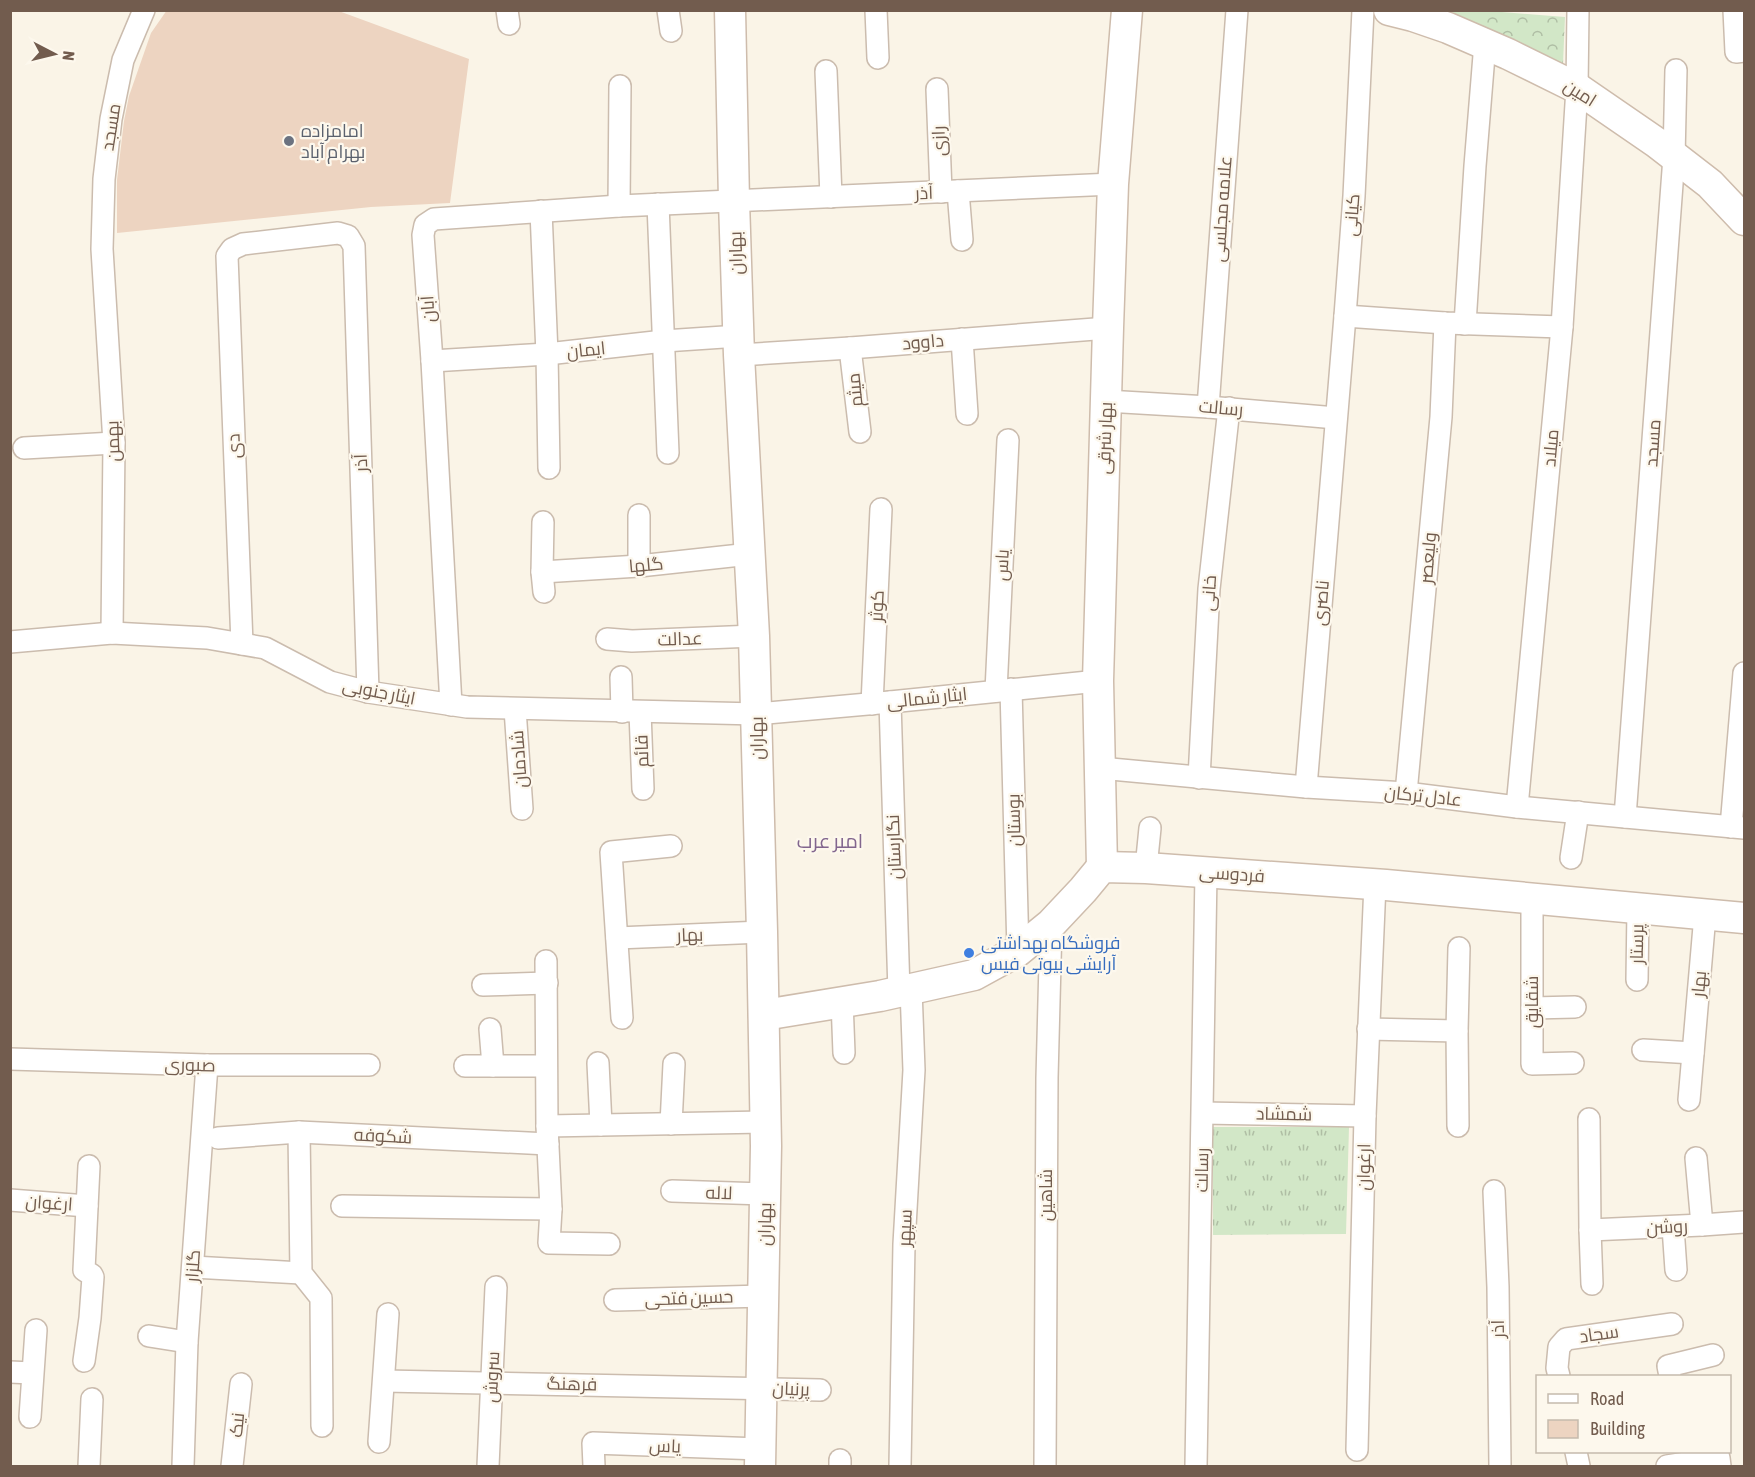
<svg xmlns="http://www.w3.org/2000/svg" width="1755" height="1477" font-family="'Asap Condensed',Cairo,sans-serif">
<defs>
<pattern id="grass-tufts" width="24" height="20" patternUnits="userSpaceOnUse" patternTransform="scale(1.5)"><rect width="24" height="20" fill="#d2e7c7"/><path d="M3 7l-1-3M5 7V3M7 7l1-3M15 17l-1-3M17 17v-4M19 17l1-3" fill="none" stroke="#afbea4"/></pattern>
<pattern id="forest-crowns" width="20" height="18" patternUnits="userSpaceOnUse" patternTransform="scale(1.5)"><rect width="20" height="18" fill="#d2e7c7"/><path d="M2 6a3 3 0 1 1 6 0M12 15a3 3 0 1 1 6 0" fill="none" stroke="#afbea4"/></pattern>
</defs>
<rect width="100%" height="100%" fill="#faf4e7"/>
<polygon fill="url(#grass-tufts)" points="1213,1127 1349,1127 1346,1234 1213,1235"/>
<polygon fill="url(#forest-crowns)" points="1416,11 1490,11 1565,17 1563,64"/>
<polygon fill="#edd4c1" points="167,10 336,10 469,59 450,203 371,207 117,233 117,180 124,121 129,96 151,33"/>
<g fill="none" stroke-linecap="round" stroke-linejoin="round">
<defs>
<g id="street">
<polyline points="507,10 509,24"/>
<polyline points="668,10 671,31"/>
<polyline points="876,10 878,58"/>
<polyline points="1734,10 1736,52 1744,51"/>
<polyline points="826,71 831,197"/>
<polyline points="937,89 941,192"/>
<polyline points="958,191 962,240"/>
<polyline points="658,204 668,453"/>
<polyline points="619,206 620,86"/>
<polyline points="541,211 547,354 549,468"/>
<polyline points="1345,316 1445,323 1562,327"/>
<polyline points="1465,324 1475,166 1485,43"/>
<polyline points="962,339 967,414"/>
<polyline points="850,348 860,432"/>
<polyline points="739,355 850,348 1108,328"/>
<polyline points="432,361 547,354 664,341 739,336"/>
<polyline points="1106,401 1208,407 1336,418"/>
<polyline points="1208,407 1237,10"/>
<polyline points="24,448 114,443"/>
<polyline points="543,522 542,572 544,592"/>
<polyline points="639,566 639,515"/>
<polyline points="542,572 639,566 750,554"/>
<polyline points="112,633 114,443 102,249 104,179 111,119 123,60 144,10"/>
<polyline points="607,639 632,641 754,636"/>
<polyline points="10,642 112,633 207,638 265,648 330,682 368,692 467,707 757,714 890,702 1098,681"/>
<polyline points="242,644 227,256 232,249 243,244 338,233 348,236 354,246 368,692"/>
<polyline points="621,677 622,712"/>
<polyline points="1011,689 1018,951"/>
<polyline points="996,691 1008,440"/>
<polyline points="890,702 899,992"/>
<polyline points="872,704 881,509"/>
<polyline points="451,705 432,361 423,235 425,225 434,219 619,206 1113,184"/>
<polyline points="515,709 522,809"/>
<polyline points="640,712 643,789"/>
<polyline points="1100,768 1306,787 1406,793 1517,807 1744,828"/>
<polyline points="1199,778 1209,589 1229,408"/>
<polyline points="1306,787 1345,316 1354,196 1363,10"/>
<polyline points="1406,793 1441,417 1445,323"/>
<polyline points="1517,807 1562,327 1577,88 1578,10"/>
<polyline points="1625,817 1674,157 1676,70"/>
<polyline points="1731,827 1744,673"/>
<polyline points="1571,858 1578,812"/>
<polyline points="1146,868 1150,828"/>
<polyline points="1532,898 1532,1064 1573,1063"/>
<polyline points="617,938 762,932"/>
<polyline points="546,961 547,1126 551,1209 549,1243 609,1244"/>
<polyline points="1637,980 1638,908"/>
<polyline points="483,985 547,983"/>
<polyline points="842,1001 844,1053"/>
<polyline points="1532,1008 1575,1007"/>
<polyline points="622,1018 611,852 671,846"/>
<polyline points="490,1029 493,1066"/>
<polyline points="1368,1029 1457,1031"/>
<polyline points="1643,1050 1693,1053"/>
<polyline points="10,1059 207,1065 369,1065"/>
<polyline points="598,1063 601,1125"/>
<polyline points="465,1066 546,1066"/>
<polyline points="1689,1100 1705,915"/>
<polyline points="1203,1113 1365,1116"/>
<polyline points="1589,1119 1590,1230 1592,1284"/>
<polyline points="671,1124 674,1064"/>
<polyline points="547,1126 766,1122"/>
<polyline points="1458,1126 1457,1031 1459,948"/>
<polyline points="299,1132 301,1273 321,1298 322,1426"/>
<polyline points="218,1138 299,1132 548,1144"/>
<polyline points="1696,1158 1702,1225"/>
<polyline points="672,1191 765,1194"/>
<polyline points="1494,1191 1498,1287 1500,1466"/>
<polyline points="10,1200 87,1206"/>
<polyline points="342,1206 551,1209"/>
<polyline points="1673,1227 1676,1270"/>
<polyline points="1590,1230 1702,1225 1744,1222"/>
<polyline points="193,1267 301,1273"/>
<polyline points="615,1300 763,1296"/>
<polyline points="149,1336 187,1342"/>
<polyline points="84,1361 90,1318 93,1277 92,1275 84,1270 89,1166"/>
<polyline points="10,1372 32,1373"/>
<polyline points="1559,1376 1557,1368 1559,1347 1566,1339 1672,1324"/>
<polyline points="1670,1376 1668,1366 1713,1355"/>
<polyline points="384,1381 820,1390"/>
<polyline points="30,1417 36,1330"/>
<polyline points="379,1442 388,1314"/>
<polyline points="1357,1450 1365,1116 1375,884"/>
<polyline points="1576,1452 1579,1466"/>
<polyline points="89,1466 92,1399"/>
<polyline points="183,1466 187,1342 207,1065"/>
<polyline points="232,1466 241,1384"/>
<polyline points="488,1466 496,1287"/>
<polyline points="594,1466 593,1443 760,1449"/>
<polyline points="840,1466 840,1460"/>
<polyline points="900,1466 904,1244 914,1070 911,989"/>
<polyline points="1045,1466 1047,1078 1051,924"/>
<polyline points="1196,1466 1206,873"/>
<polyline points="1667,1466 1719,1458 1720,1466"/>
</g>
<g id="secondary">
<polyline points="730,10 734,201 739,355 754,636 762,932 766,1146 760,1466"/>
<polyline points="1389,10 1413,16 1448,28 1508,54 1577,88 1657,143 1710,184 1744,220"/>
<polyline points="1102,867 1098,681 1108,328 1113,184 1127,10"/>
<polyline points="764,1015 880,996 974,975 1018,951 1051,924 1083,890 1102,867 1146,868 1386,885 1744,918"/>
</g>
</defs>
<use href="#street" stroke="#cbbcae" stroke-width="24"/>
<use href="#secondary" stroke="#cebcac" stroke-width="33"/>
<use href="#street" stroke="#fff" stroke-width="21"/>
<use href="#secondary" stroke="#fff" stroke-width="30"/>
</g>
<circle fill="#6b7280" stroke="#fdf8ed" stroke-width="2" cx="289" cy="141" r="6"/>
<circle fill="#3f7fe0" stroke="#fdf8ed" stroke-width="2" cx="969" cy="953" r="6"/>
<g text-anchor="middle" stroke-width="4.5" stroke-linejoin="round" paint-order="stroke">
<g font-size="18" fill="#725c4e" stroke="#fdf8ed">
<text transform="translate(1580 93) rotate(32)" y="6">امین</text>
<text transform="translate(111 127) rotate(-81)" y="6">مسجد</text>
<text transform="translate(939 141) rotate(-92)" y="6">رازی</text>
<text transform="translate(924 193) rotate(-2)" y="6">آذر</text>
<text transform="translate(1222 209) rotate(-86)" y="6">علامه مجلسی</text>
<text transform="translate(1352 215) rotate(-86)" y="6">کیانی</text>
<text transform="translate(736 253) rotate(-92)" y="6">بهاران</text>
<text transform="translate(428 309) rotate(-94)" y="6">آبان</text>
<text transform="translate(923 342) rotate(-5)" y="6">داوود</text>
<text transform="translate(586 350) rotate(-6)" y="6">ایمان</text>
<text transform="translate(855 390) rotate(-96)" y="6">میثم</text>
<text transform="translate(1221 408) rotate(5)" y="6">رسالت</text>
<text transform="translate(1105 438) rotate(-88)" y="6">بهار شرقی</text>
<text transform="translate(113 441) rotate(-92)" y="6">بهمن</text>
<text transform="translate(1653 443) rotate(-86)" y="6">مسجد</text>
<text transform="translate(234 446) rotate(-92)" y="6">دی</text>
<text transform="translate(1551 448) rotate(-85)" y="6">میلاد</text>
<text transform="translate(361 463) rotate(-92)" y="6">آذر</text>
<text transform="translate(1428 558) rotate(-85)" y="6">ولیعصر</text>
<text transform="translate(646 565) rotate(-5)" y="6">گلها</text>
<text transform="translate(1002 565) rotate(-87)" y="6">یاس</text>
<text transform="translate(1209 593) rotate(-86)" y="6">خانی</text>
<text transform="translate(1321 603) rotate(-85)" y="6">ناصری</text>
<text transform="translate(877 606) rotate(-87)" y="6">کوثر</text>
<text transform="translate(680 639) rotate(-2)" y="6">عدالت</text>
<text transform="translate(379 692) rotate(11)" y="6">ایثار جنوبی</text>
<text transform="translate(927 698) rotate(-6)" y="6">ایثار شمالی</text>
<text transform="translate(757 738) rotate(-91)" y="6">بهاران</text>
<text transform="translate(642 751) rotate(-92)" y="6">قائم</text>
<text transform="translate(519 759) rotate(-94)" y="6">شادمان</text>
<text transform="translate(1423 796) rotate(6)" y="6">عادل ترکان</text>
<text transform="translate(1014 820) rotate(-91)" y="6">بوستان</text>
<text transform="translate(894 847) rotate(-92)" y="6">نگارستان</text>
<text transform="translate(1232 874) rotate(4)" y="6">فردوسی</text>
<text transform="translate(690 935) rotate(-2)" y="6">بهار</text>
<text transform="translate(1637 944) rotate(-89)" y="6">پرستار</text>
<text transform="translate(1699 984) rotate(-85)" y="6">بهار</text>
<text transform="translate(1532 1002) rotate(-90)" y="6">شقایق</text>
<text transform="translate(190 1065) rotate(1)" y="6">صبوری</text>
<text transform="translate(1284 1114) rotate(1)" y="6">شمشاد</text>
<text transform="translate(383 1136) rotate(3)" y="6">شکوفه</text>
<text transform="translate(1364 1167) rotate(-89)" y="6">ارغوان</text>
<text transform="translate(1202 1170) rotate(-89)" y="6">رسالت</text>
<text transform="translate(719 1193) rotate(2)" y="6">لاله</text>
<text transform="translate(1046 1195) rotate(-90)" y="6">شاهین</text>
<text transform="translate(49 1203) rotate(4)" y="6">ارغوان</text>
<text transform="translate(765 1224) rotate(-89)" y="6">بهاران</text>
<text transform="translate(1667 1227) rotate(-3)" y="6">روشن</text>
<text transform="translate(905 1228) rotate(-88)" y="6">سپهر</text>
<text transform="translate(193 1266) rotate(-86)" y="6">گلزار</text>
<text transform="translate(689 1298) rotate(-2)" y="6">حسین فتحی</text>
<text transform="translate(1498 1329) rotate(-91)" y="6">آذر</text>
<text transform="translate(1599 1334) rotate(-8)" y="6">سجاد</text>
<text transform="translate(492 1377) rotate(-87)" y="6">سروش</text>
<text transform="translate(572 1384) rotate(1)" y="6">فرهنگ</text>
<text transform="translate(791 1389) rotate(2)" y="6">پرنیان</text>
<text transform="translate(237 1425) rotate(-84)" y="6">نیک</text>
<text transform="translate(665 1446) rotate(2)" y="6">یاس</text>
</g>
<g font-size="18" fill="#5b616d" stroke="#fdf8ed" text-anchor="start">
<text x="301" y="137">امامزاده<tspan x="301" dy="21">بهرام آباد</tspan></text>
</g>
<g font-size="18" fill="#366cbe" stroke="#fdf8ed" text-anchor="start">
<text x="981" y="949">فروشگاه بهداشتی<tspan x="981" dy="21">آرایشی بیوتی فیس</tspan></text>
</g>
<g font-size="20" fill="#82668e" stroke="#fdf8ed">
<text x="830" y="848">امیر عرب</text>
</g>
</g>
<rect width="1755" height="1477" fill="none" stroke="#725c4e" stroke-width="24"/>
<rect x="1536" y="1375" width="195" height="78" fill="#fdf8ed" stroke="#c5baad" stroke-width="1.5"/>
<rect x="1548" y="1394" width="30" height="9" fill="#ffffff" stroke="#c5baad" stroke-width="1.5"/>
<text x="1590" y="1405" font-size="18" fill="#725c4e">Road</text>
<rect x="1548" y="1420" width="30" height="18" fill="#edd4c1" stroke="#c5baad" stroke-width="1.5"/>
<text x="1590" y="1435" font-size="18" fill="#725c4e">Building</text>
<g transform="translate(54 54) rotate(97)" stroke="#fdf8ed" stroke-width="4.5" paint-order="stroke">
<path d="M0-4.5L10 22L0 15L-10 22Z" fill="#725c4e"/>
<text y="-9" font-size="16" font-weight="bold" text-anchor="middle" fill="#725c4e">N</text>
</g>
</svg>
